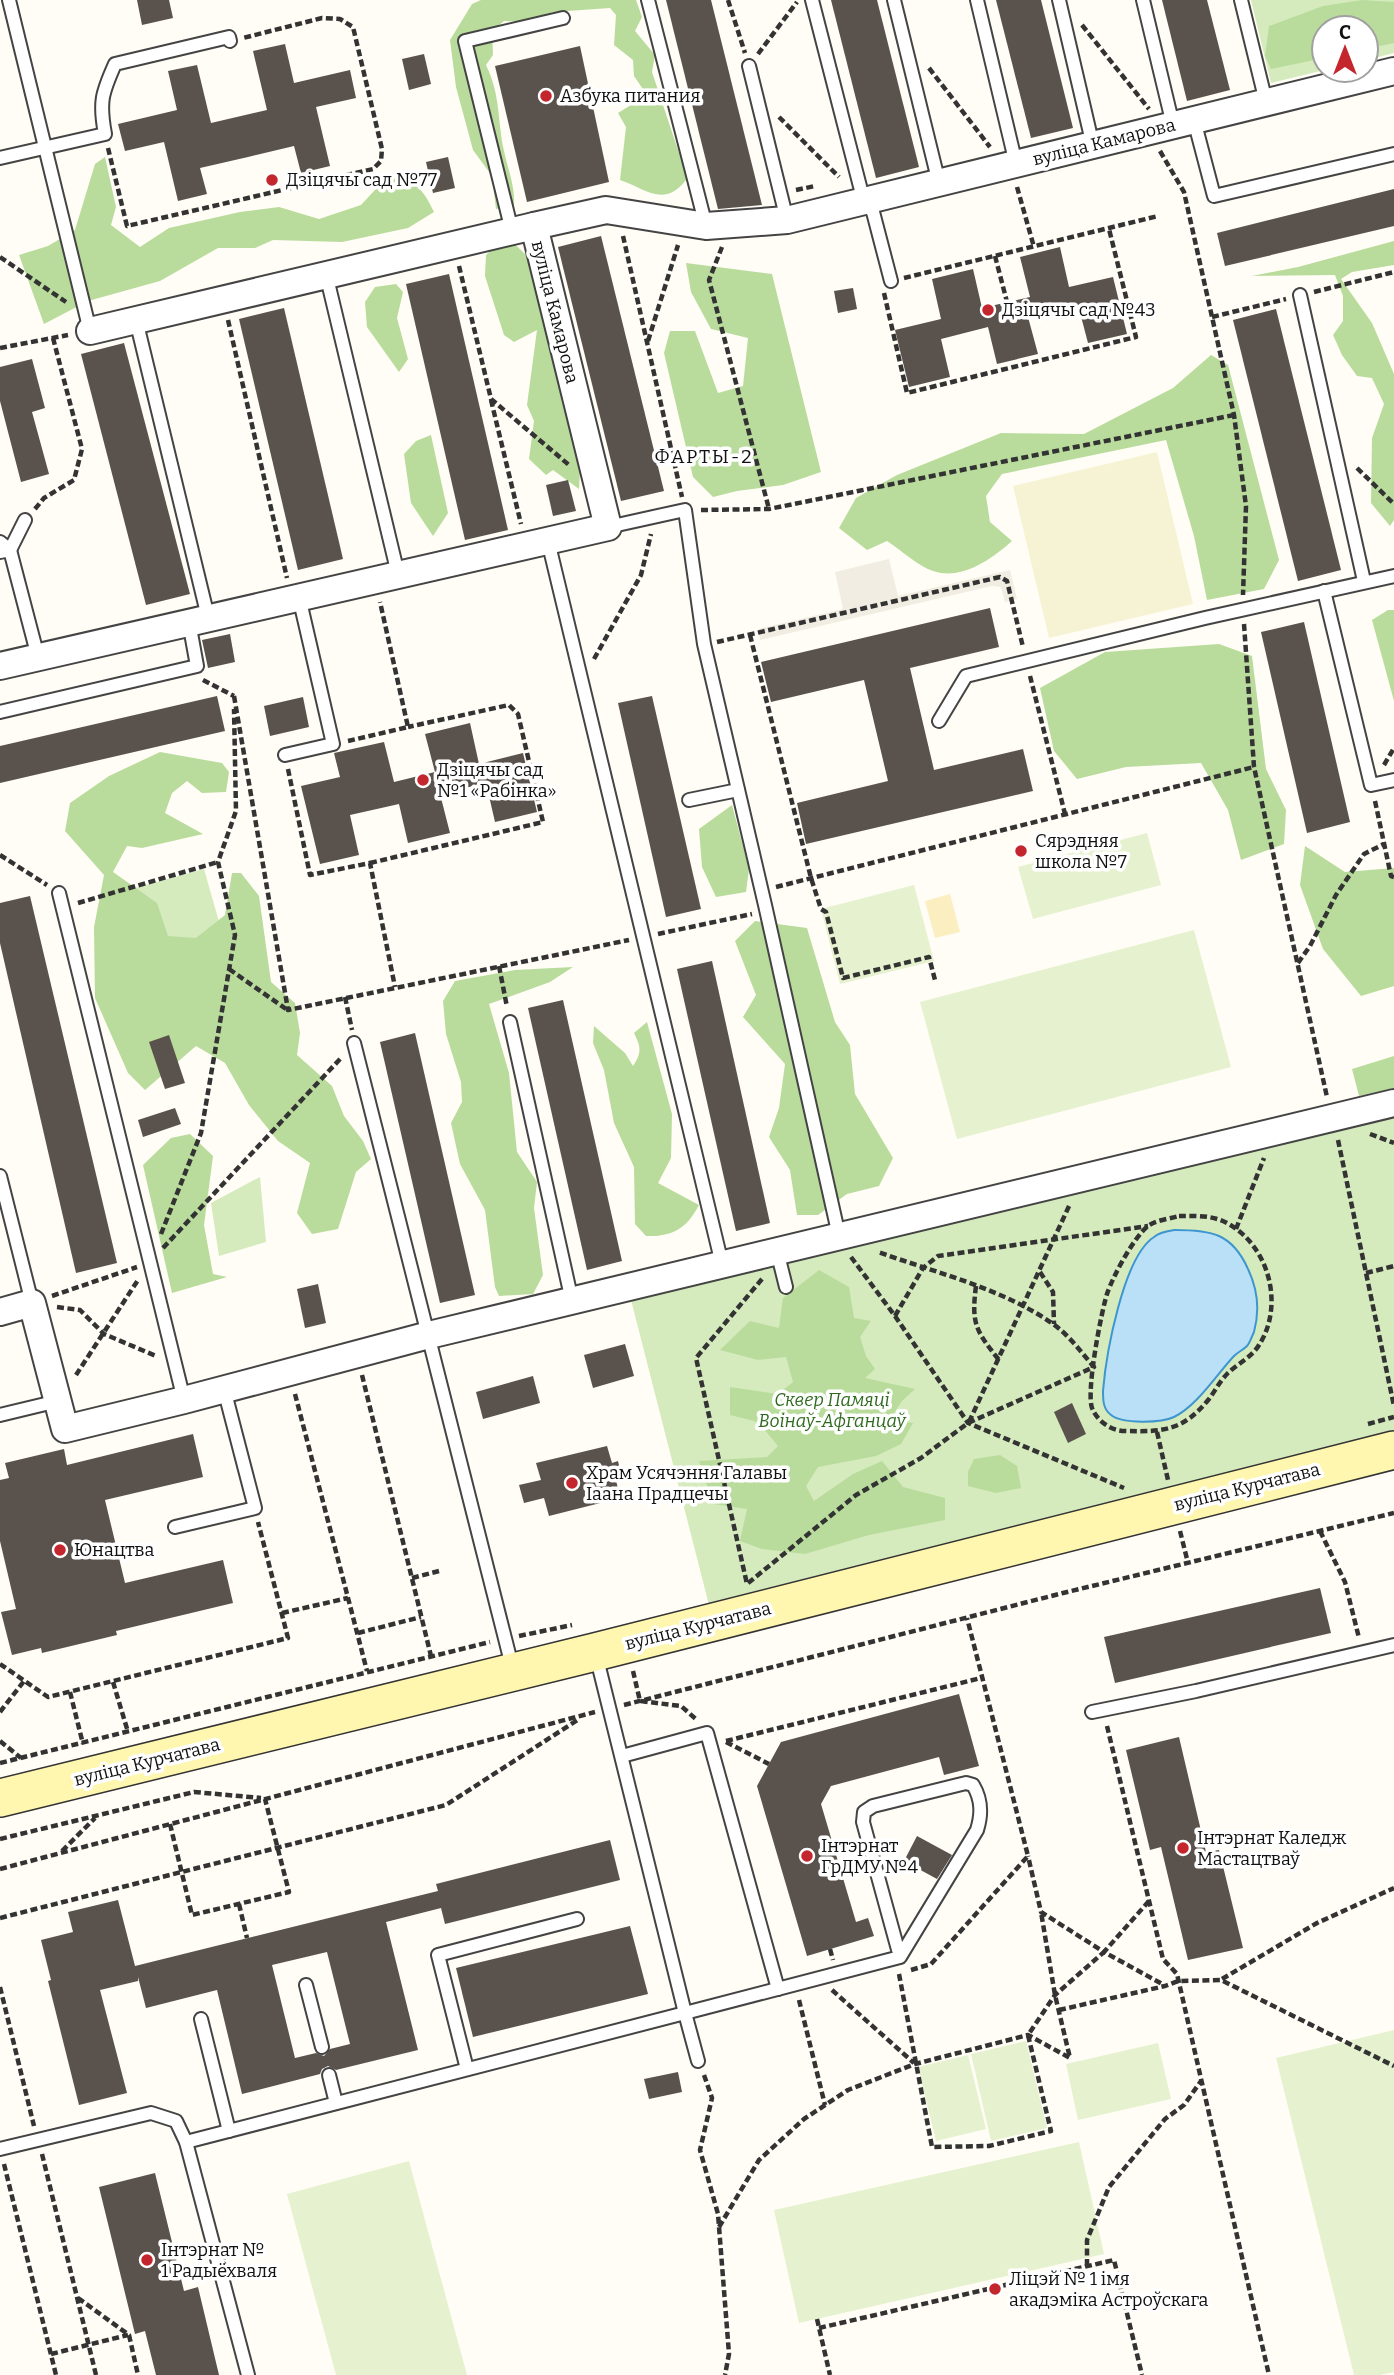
<svg xmlns="http://www.w3.org/2000/svg" width="1394" height="2375" font-family="Bitter,serif">
<rect width="100%" height="100%" fill="#fffdf5"/>
<polygon fill="#f6f3d4" points="1157,452 1193,604 1049,638 1013,486"/>
<g fill="#d5ebbd">
<polygon points="1251,0 1394,0 1394,53 1366,60 1366,28 1324,28 1324,70 1271,83"/>
<polygon points="204,869 229,957 155,978 131,889"/>
<polygon points="1394,1112 1394,1432 709,1605 630,1296"/>
<polygon points="260,1177 266,1242 219,1256 211,1203"/>
</g>
<g fill="#b9dc9c">
<path d="M481,0H636L642,17L635,31L655,55L652,72L685,171L686,180C664,208 646,189 620,180L626,127L618,113L647,95L634,76L633,60L614,45L616,15L610,8L553,12L524,22L504,21L492,31L493,55L486,65C501,96 497,119 504,151C508,170 515,185 514,205L496,209L492,176L473,150L456,87L450,40L472,4Z"/>
<polygon points="1362,0 1394,2 1394,43 1366,49 1366,28 1324,28 1324,58 1271,69 1265,56 1269,26 1323,6"/>
<path d="M105,157L116,207L111,225L140,247L169,228L240,212L279,207L319,219L361,205L386,178C413,177 423,188 434,212L408,228L342,242L273,240L255,248H218L160,281L88,301L44,324L19,255L48,246L75,230L95,164Z"/>
<polygon points="506,236 540,268 581,454 579,489 553,470 546,475 529,459 534,421 527,405 537,330 514,342 504,335 485,276 486,255"/>
<polygon points="1394,241 1394,265 1352,272 1341,279 1372,323 1394,374 1394,520 1390,526 1371,503 1372,438 1384,404 1372,378 1357,376 1342,355 1333,335 1343,321 1343,296 1335,275 1252,276 1298,267"/>
<polygon points="686,263 772,274 821,472 783,485 737,491 713,497 693,477 664,353 670,331 695,331 718,393 743,386 748,338 711,329 691,292"/>
<polygon points="396,284 403,292 397,318 408,359 399,372 367,327 365,302 375,287"/>
<path d="M1211,355L1228,365L1279,560L1264,589L1207,600L1194,536L1166,440L1002,474L986,496L990,522L1012,541C992,559 961,581 933,571C918,566 901,550 887,541L867,550L839,528L856,498L897,475L1001,433L1084,434L1173,388Z"/>
<polygon points="431,435 448,513 433,536 411,503 404,454 416,441"/>
<polygon points="1388,610 1394,610 1394,701 1372,620"/>
<polygon points="1219,644 1252,656 1266,769 1286,810 1284,844 1241,860 1228,810 1201,763 1126,767 1077,779 1054,751 1040,688 1105,652"/>
<polygon points="160,752 222,763 229,772 226,792 202,793 187,781 172,793 165,813 203,834 142,848 127,846 113,872 157,903 168,936 196,938 225,915 232,873 241,873 259,896 271,982 295,1003 300,1033 297,1055 332,1086 344,1116 363,1141 371,1159 356,1172 338,1229 312,1234 297,1213 310,1163 278,1141 249,1105 225,1063 196,1046 145,1090 128,1073 95,998 94,927 104,875 65,831 70,803 109,776"/>
<polygon points="732,805 749,869 746,892 716,897 702,867 699,829"/>
<polygon points="1305,846 1345,872 1394,868 1394,986 1361,996 1323,949 1300,885"/>
<polygon points="755,921 807,928 835,1022 850,1045 855,1094 893,1158 879,1186 847,1194 818,1215 797,1215 790,1170 769,1137 779,1108 785,1064 743,1017 756,995 735,941"/>
<polygon points="573,967 550,982 489,1004 509,1073 517,1152 537,1182 534,1208 543,1275 533,1294 499,1296 495,1287 485,1210 460,1164 451,1123 462,1102 461,1082 446,1034 443,1001 455,981 515,970"/>
<path d="M647,1022L672,1114L671,1158L658,1183L699,1205C687,1228 673,1237 646,1236L635,1224L634,1167L614,1123L604,1070L593,1043L594,1026L625,1053L633,1066C642,1053 641,1047 634,1033Z"/>
<polygon points="1394,1056 1394,1088 1359,1096 1352,1069"/>
<polygon points="190,1134 213,1156 204,1225 213,1274 227,1277 172,1293 143,1165 171,1138"/>
<polygon points="819,1270 849,1287 854,1318 871,1321 860,1337 866,1356 875,1369 865,1378 915,1389 902,1401 890,1419 913,1423 901,1444 876,1456 818,1467 806,1486 814,1501 853,1474 882,1461 903,1487 945,1498 945,1520 869,1535 805,1554 762,1549 740,1541 747,1509 713,1504 699,1461 767,1457 778,1446 758,1422 730,1415 730,1387 778,1394 793,1382 786,1357 758,1360 720,1350 750,1321 779,1328 783,1298"/>
<polygon points="1000,1455 1017,1466 1021,1488 996,1493 968,1486 968,1472 974,1459"/>
</g>
<polygon fill="#fbeec1" points="950,894 960,932 935,938 925,901"/>
<g fill="#e6f2cf">
<polygon points="1147,833 1161,885 1033,919 1018,867"/>
<polygon points="914,885 934,961 840,984 821,909"/>
<polygon points="1194,930 1231,1067 957,1139 920,1002"/>
<polygon points="1394,2030 1394,2372 1380,2375 1354,2375 1276,2058"/>
<polygon points="1026,2041 1047,2128 991,2141 971,2054"/>
<polygon points="1158,2043 1171,2099 1078,2120 1066,2064"/>
<polygon points="968,2055 986,2129 936,2141 918,2067"/>
<polygon points="1079,2142 1104,2254 799,2323 774,2210"/>
<polygon points="409,2161 467,2375 336,2375 287,2194"/>
</g>
<polygon fill="#f1ede2" points="889,559 898,596 1010,570 1017,599 1005,602 1001,587 992,586 760,640 758,629 843,609 835,572"/>
<path fill="#b9e0f7" stroke="#3f96cf" stroke-width="2" d="M1175,1230C1211,1230 1232,1233 1248,1269C1258,1290 1260,1310 1254,1332C1252,1336 1250,1343 1247,1346C1243,1350 1238,1352 1234,1356C1217,1374 1197,1406 1174,1417C1161,1423 1122,1424 1111,1415C1103,1409 1103,1400 1103,1391C1106,1355 1123,1257 1154,1237C1160,1232 1168,1231 1175,1230Z"/>
<g fill="#5a524d" fill-rule="evenodd">
<polygon points="137,0 169,0 173,18 142,25"/>
<polygon points="666,0 711,0 762,205 718,209"/>
<polygon points="831,0 877,0 919,167 876,178"/>
<polygon points="996,0 1041,0 1073,128 1031,138"/>
<polygon points="1162,0 1207,0 1230,90 1187,101"/>
<polygon points="285,44 294,83 350,70 356,98 316,107 330,166 301,173 294,146 248,157 200,168 207,194 178,201 164,142 125,151 118,124 177,110 168,71 197,65 211,123 267,110 253,51"/>
<polygon points="580,46 609,182 527,202 495,66"/>
<polygon points="424,54 431,84 409,90 402,59"/>
<polygon points="448,157 455,188 433,193 426,162"/>
<polygon points="1394,189 1394,226 1225,266 1217,233"/>
<polygon points="601,236 664,491 621,501 558,247"/>
<polygon points="1060,247 1069,287 1113,277 1127,334 1088,343 1078,305 1028,317 1038,354 997,364 988,327 941,339 950,377 909,387 895,330 941,319 932,279 973,269 982,308 1030,297 1020,257"/>
<polygon points="449,274 508,530 465,540 406,284"/>
<polygon points="853,288 857,309 838,313 834,291"/>
<polygon points="284,308 343,559 298,570 239,319"/>
<polygon points="1276,309 1341,570 1298,581 1233,320"/>
<polygon points="124,343 190,594 146,605 81,354"/>
<polygon points="32,359 45,408 32,412 49,474 21,482 0,401 0,367"/>
<polygon points="568,480 576,511 553,516 546,485"/>
<polygon points="990,608 999,647 910,668 934,770 1023,749 1033,791 806,844 797,803 888,781 864,680 771,702 761,662"/>
<polygon points="1304,622 1350,822 1307,833 1261,632"/>
<polygon points="230,634 235,662 208,668 202,640"/>
<polygon points="217,696 225,731 0,783 0,746"/>
<polygon points="652,696 701,909 666,917 618,703"/>
<polygon points="303,697 309,727 270,736 264,706"/>
<polygon points="470,723 479,764 523,753 537,812 495,822 486,783 440,794 450,833 408,843 399,804 350,815 359,855 320,864 301,786 340,777 334,753 384,742 394,782 435,772 425,734"/>
<polygon points="30,896 117,1263 76,1273 0,943 0,903"/>
<polygon points="712,961 770,1223 736,1231 677,969"/>
<polygon points="563,1000 622,1261 587,1270 528,1008"/>
<polygon points="415,1033 475,1295 440,1303 380,1042"/>
<polygon points="169,1035 185,1083 165,1089 149,1042"/>
<polygon points="175,1108 181,1124 143,1137 138,1120"/>
<polygon points="318,1284 326,1323 305,1328 297,1289"/>
<polygon points="625,1344 634,1376 593,1388 584,1355"/>
<polygon points="533,1376 540,1403 483,1419 476,1392"/>
<polygon points="1072,1403 1086,1434 1068,1443 1054,1412"/>
<polygon points="193,1434 203,1477 105,1500 125,1583 223,1560 233,1603 116,1631 117,1635 42,1653 41,1648 12,1655 1,1612 16,1609 0,1541 0,1480 9,1478 5,1463 64,1449 67,1465"/>
<polygon points="607,1446 612,1463 618,1461 622,1479 616,1480 620,1498 549,1516 544,1498 524,1503 519,1485 541,1480 536,1463"/>
<polygon points="1320,1588 1331,1633 1115,1683 1104,1637"/>
<polygon points="959,1694 979,1766 944,1775 939,1757 831,1786 821,1804 856,1922 868,1918 874,1936 807,1956 757,1786 781,1742"/>
<polygon points="1179,1737 1206,1852 1219,1850 1243,1948 1188,1960 1161,1847 1150,1850 1126,1750"/>
<polygon points="917,1836 952,1855 937,1879 904,1861"/>
<path d="M610,1840L620,1880L445,1924L441,1908L386,1922L418,2050L336,2070L328,2066L322,2069L320,2074L242,2094L217,1990L146,2008L138,1977V1981L100,1990L127,2093L79,2105L48,1981L51,1980L41,1940L73,1932L68,1912L118,1900L135,1966L438,1891L436,1884ZM327,1952L350,2044L330,2049L324,2056L316,2053L295,2058L272,1965Z"/>
<polygon points="630,1926 648,1994 473,2037 456,1968"/>
<polygon points="678,2072 682,2092 649,2099 644,2079"/>
<polygon points="155,2173 184,2291 198,2287 219,2375 156,2375 145,2331 135,2334 99,2187"/>
</g>
<g fill="none" stroke-linecap="round" stroke-linejoin="round">
<defs>
<g id="service">
<polyline points="9,0 90,331"/>
<polyline points="648,0 706,226"/>
<polyline points="812,0 864,202 873,212 891,281"/>
<polyline points="894,0 939,183"/>
<polyline points="977,0 1016,164"/>
<polyline points="1059,0 1093,146"/>
<polyline points="1143,0 1173,125"/>
<polyline points="1241,0 1266,102"/>
<polyline points="749,66 787,220"/>
<polyline points="1194,120 1214,196 1394,154"/>
<path d="M0,158L105,134C99,102 102,93 115,64L229,37L230,41"/>
<polyline points="512,231 465,41 563,18"/>
<polyline points="326,274 398,574"/>
<polyline points="1300,295 1364,581"/>
<polyline points="136,320 208,617"/>
<polyline points="608,527 685,510 704,644 765,905 839,1236"/>
<polyline points="548,541 722,1264"/>
<polyline points="0,542 10,550 25,520"/>
<polyline points="0,552 10,550 38,657"/>
<polyline points="1324,591 1371,785 1394,780"/>
<polyline points="0,712 197,666 189,622"/>
<polyline points="939,721 966,676 1205,618 1394,576"/>
<polyline points="285,755 333,744 299,597"/>
<polyline points="689,800 738,790"/>
<polyline points="59,893 184,1400"/>
<polyline points="510,1022 572,1301"/>
<polyline points="354,1043 513,1670"/>
<polyline points="0,1176 32,1303"/>
<polyline points="777,1251 786,1287"/>
<polyline points="0,1415 58,1401"/>
<polyline points="175,1527 255,1508 224,1389"/>
<polyline points="1092,1712 1196,1691 1394,1645"/>
<polyline points="622,1756 707,1733 778,1989"/>
<polyline points="306,1985 322,2047"/>
<polyline points="201,2019 229,2131"/>
<path d="M698,2061L685,2013L900,1957L977,1830C982,1814 982,1800 973,1785L966,1783L873,1806L864,1812L863,1822L900,1957"/>
<polyline points="467,2069 438,1955 577,1919"/>
<polyline points="329,2075 336,2103"/>
<polyline points="186,2142 685,2013 596,1655"/>
<polyline points="0,2149 151,2113 176,2121 186,2142 248,2375"/>
</g>
<g id="minor">
<polyline points="90,331 534,226"/>
<polyline points="0,666 608,527 534,226 606,210 706,226 787,220 1394,71"/>
<polyline points="0,1312 32,1303 65,1429 184,1400 429,1335 1394,1103"/>
</g>
<polyline id="secondary" points="0,1798 595,1652 1394,1450"/>
</defs>
<use href="#service" stroke="#444" stroke-width="16"/>
<use href="#minor" stroke="#444" stroke-width="30"/>
<use href="#secondary" stroke="#333" stroke-width="40"/>
<g stroke="#333" stroke-width="4.5" stroke-dasharray="7 3.5" stroke-linecap="butt">
<polyline points="728,0 745,53"/>
<polyline points="1082,25 1149,109"/>
<polyline points="758,54 797,2"/>
<polyline points="929,68 990,147"/>
<polyline points="779,117 839,177"/>
<polyline points="108,148 127,226 373,169 381,161 382,149 353,27 340,19 322,18 243,38"/>
<polyline points="1160,151 1184,192 1234,415 1246,506 1243,595"/>
<polyline points="1017,187 1034,247"/>
<polyline points="796,190 815,186"/>
<polyline points="623,236 682,497"/>
<polyline points="722,247 709,280 769,509"/>
<polyline points="995,256 1007,302"/>
<polyline points="0,257 66,302"/>
<polyline points="459,266 491,399 569,465"/>
<polyline points="904,278 1158,216"/>
<polyline points="1314,292 1394,272"/>
<polyline points="884,293 907,393 1136,337 1109,229"/>
<polyline points="1212,317 1286,299"/>
<polyline points="228,320 287,578"/>
<polyline points="648,341 678,245"/>
<polyline points="0,348 68,335"/>
<polyline points="491,400 521,524"/>
<polyline points="1357,468 1394,504"/>
<polyline points="35,509 44,498 74,480 82,449 53,338"/>
<polyline points="701,510 769,509 1234,415"/>
<polyline points="1244,624 1254,767 1327,1097"/>
<polyline points="750,635 811,878 821,909 826,912 843,978 929,957 935,980"/>
<polyline points="717,642 1000,577 1007,581 1023,647"/>
<polyline points="594,659 641,575 651,534"/>
<polyline points="1030,676 1065,814"/>
<polyline points="203,680 234,696"/>
<polyline points="234,696 288,1010 629,940"/>
<polyline points="348,741 408,727 380,602"/>
<polyline points="1384,765 1394,748"/>
<polyline points="288,769 310,875 370,863 395,987"/>
<polyline points="1375,801 1391,876 1394,877"/>
<polyline points="0,855 47,885"/>
<polyline points="370,863 543,822 518,714 509,705 408,727"/>
<polyline points="776,887 1254,767"/>
<polyline points="78,903 218,862"/>
<polyline points="658,934 752,914"/>
<polyline points="1298,963 1310,946 1336,895 1364,854 1384,844"/>
<polyline points="499,966 507,1007"/>
<polyline points="229,969 286,1009"/>
<polyline points="345,997 352,1030"/>
<polyline points="1370,1134 1394,1143"/>
<polyline points="1338,1140 1394,1406"/>
<path d="M1179,1216C1194,1216 1211,1215 1225,1222C1269,1244 1285,1305 1259,1345C1252,1357 1237,1364 1227,1374C1220,1381 1215,1391 1209,1399C1183,1431 1163,1432 1125,1431C1111,1431 1097,1421 1092,1408C1086,1391 1101,1313 1107,1294C1113,1276 1134,1237 1148,1226C1156,1220 1169,1219 1179,1216Z"/>
<polyline points="1236,1229 1264,1158"/>
<polyline points="161,1234 201,1133 235,935 218,862 236,811 234,709"/>
<polyline points="163,1248 341,1058"/>
<polyline points="851,1257 895,1316 968,1423 1124,1488"/>
<polyline points="1040,1272 1053,1292 1054,1324"/>
<polyline points="1366,1273 1394,1266"/>
<path d="M762,1279L696,1358L747,1584L856,1495L921,1458L968,1423L1094,1367C1081,1352 1069,1335 1053,1324C1004,1289 934,1272 878,1252"/>
<path d="M976,1286C971,1324 976,1331 999,1360"/>
<polyline points="52,1296 137,1267"/>
<polyline points="57,1307 80,1310 104,1334 156,1356"/>
<polyline points="895,1316 923,1268 938,1256 1148,1226"/>
<polyline points="76,1375 138,1280"/>
<polyline points="362,1375 431,1656"/>
<polyline points="295,1394 367,1671"/>
<polyline points="969,1422 1070,1204"/>
<polyline points="1368,1424 1394,1417"/>
<polyline points="1157,1432 1168,1480"/>
<polyline points="1180,1531 1188,1563"/>
<polyline points="1320,1531 1345,1582 1359,1638"/>
<polyline points="412,1578 439,1571"/>
<polyline points="282,1613 348,1598"/>
<polyline points="358,1633 421,1617"/>
<polyline points="519,1636 572,1625"/>
<polyline points="0,1664 48,1697 288,1638 258,1522"/>
<polyline points="633,1671 640,1701 681,1706 697,1720"/>
<polyline points="113,1682 128,1732"/>
<polyline points="70,1692 83,1744"/>
<polyline points="624,1705 1063,1593 1394,1513"/>
<polyline points="0,1712 24,1681"/>
<polyline points="1107,1726 1163,1959 1177,1974 1269,2375"/>
<polyline points="0,1741 21,1758"/>
<polyline points="726,1741 981,1678"/>
<polyline points="726,1742 769,1764"/>
<polyline points="0,1763 490,1642"/>
<polyline points="170,1824 192,1915 289,1892 265,1799"/>
<polyline points="0,1839 194,1792 261,1798"/>
<polyline points="62,1851 95,1818"/>
<polyline points="0,1869 595,1712"/>
<polyline points="1149,1901 1104,1952 1164,1985"/>
<polyline points="239,1904 247,1938"/>
<polyline points="0,1918 446,1805 579,1719"/>
<polyline points="830,1949 833,1960"/>
<polyline points="911,1970 931,1964 1028,1856 967,1618"/>
<polyline points="899,1974 932,2147 989,2146 1051,2131 1028,2035 1055,1995 1104,1952 1041,1912 1028,1856"/>
<polyline points="1222,1979 1317,1923 1394,1888"/>
<polyline points="0,1987 34,2126"/>
<polyline points="832,1990 914,2063"/>
<polyline points="799,2000 825,2105"/>
<polyline points="1059,2010 1165,1986 1178,1981 1221,1980 1394,2066"/>
<polyline points="704,2075 712,2098 700,2150 718,2214 729,2354 725,2375"/>
<polyline points="42,2154 96,2375"/>
<polyline points="4,2164 56,2375"/>
<polyline points="719,2227 759,2160 804,2119 848,2090 915,2064 1028,2035 1070,2058 1055,1995 1041,1912"/>
<polyline points="1087,2266 1087,2240 1109,2187 1165,2119 1184,2105 1201,2081"/>
<polyline points="78,2298 129,2335 138,2375"/>
<polyline points="817,2319 830,2375"/>
<polyline points="819,2328 1114,2260 1142,2375"/>
<polyline points="51,2354 128,2335"/>
</g>
<use href="#service" stroke="#fff" stroke-width="12"/>
<use href="#minor" stroke="#fff" stroke-width="26"/>
<use href="#secondary" stroke="#fff6b0" stroke-width="37"/>
</g>
<g fill="#c4262e" stroke="#fff" stroke-width="2.5">
<circle cx="546" cy="96" r="7"/>
<circle cx="272" cy="180" r="7"/>
<circle cx="988" cy="310" r="7"/>
<circle cx="423" cy="780" r="7"/>
<circle cx="1021" cy="851" r="7"/>
<circle cx="572" cy="1483" r="7"/>
<circle cx="60" cy="1550" r="7"/>
<circle cx="1183" cy="1848" r="7"/>
<circle cx="807" cy="1856" r="7"/>
<circle cx="147" cy="2260" r="7"/>
<circle cx="995" cy="2289" r="7"/>
</g>
<g text-anchor="middle" stroke-width="7" stroke-linejoin="round" paint-order="stroke">
<g font-size="18" fill="#111" stroke="#fff" text-anchor="start">
<text x="560" y="102">Азбука питания</text>
<text x="286" y="186">Дзіцячы сад №77</text>
<text x="1002" y="316">Дзіцячы сад №43</text>
<text x="437" y="776">Дзіцячы сад<tspan x="437" dy="21">№1 «Рабінка»</tspan></text>
<text x="1035" y="847">Сярэдняя<tspan x="1035" dy="21">школа №7</tspan></text>
<text x="586" y="1479">Храм Усячэння Галавы<tspan x="586" dy="21">Іаана Прадцечы</tspan></text>
<text x="74" y="1556">Юнацтва</text>
<text x="1197" y="1844">Інтэрнат Каледж<tspan x="1197" dy="21">Мастацтваў</tspan></text>
<text x="821" y="1852">Інтэрнат<tspan x="821" dy="21">ГрДМУ №4</tspan></text>
<text x="161" y="2256">Інтэрнат №<tspan x="161" dy="21">1 Радыёхваля</tspan></text>
<text x="1009" y="2285">Ліцэй № 1 імя<tspan x="1009" dy="21">акадэміка Астроўскага</tspan></text>
</g>
<g font-size="18" fill="#111" stroke="#fff">
<text transform="translate(1104 142) rotate(-14)" y="6">вуліца Камарова</text>
<text transform="translate(555 312) rotate(76)" y="6">вуліца Камарова</text>
<text transform="translate(1247 1487) rotate(-14)" y="6">вуліца Курчатава</text>
<text transform="translate(698 1626) rotate(-14)" y="6">вуліца Курчатава</text>
<text transform="translate(147 1762) rotate(-14)" y="6">вуліца Курчатава</text>
</g>
<g font-size="18" font-style="italic" fill="#2f6b1f" stroke="#fff">
<text x="832" y="1406">Сквер Памяці<tspan x="832" dy="21">Воінаў-Афганцаў</tspan></text>
</g>
<g font-size="19" letter-spacing="2" fill="#111" stroke="#fff">
<text x="704" y="463">ФАРТЫ-2</text>
</g>
</g>
<g transform="translate(1345 49)"><circle r="33" fill="#ffffff" stroke="#a0a0a0" stroke-width="2"/>
<path d="M0-5L12 26L0 18L-12 26Z" fill="#c4262e"/>
<text y="-10" font-size="19" font-weight="bold" text-anchor="middle" fill="#111111">С</text>
</g>
</svg>
